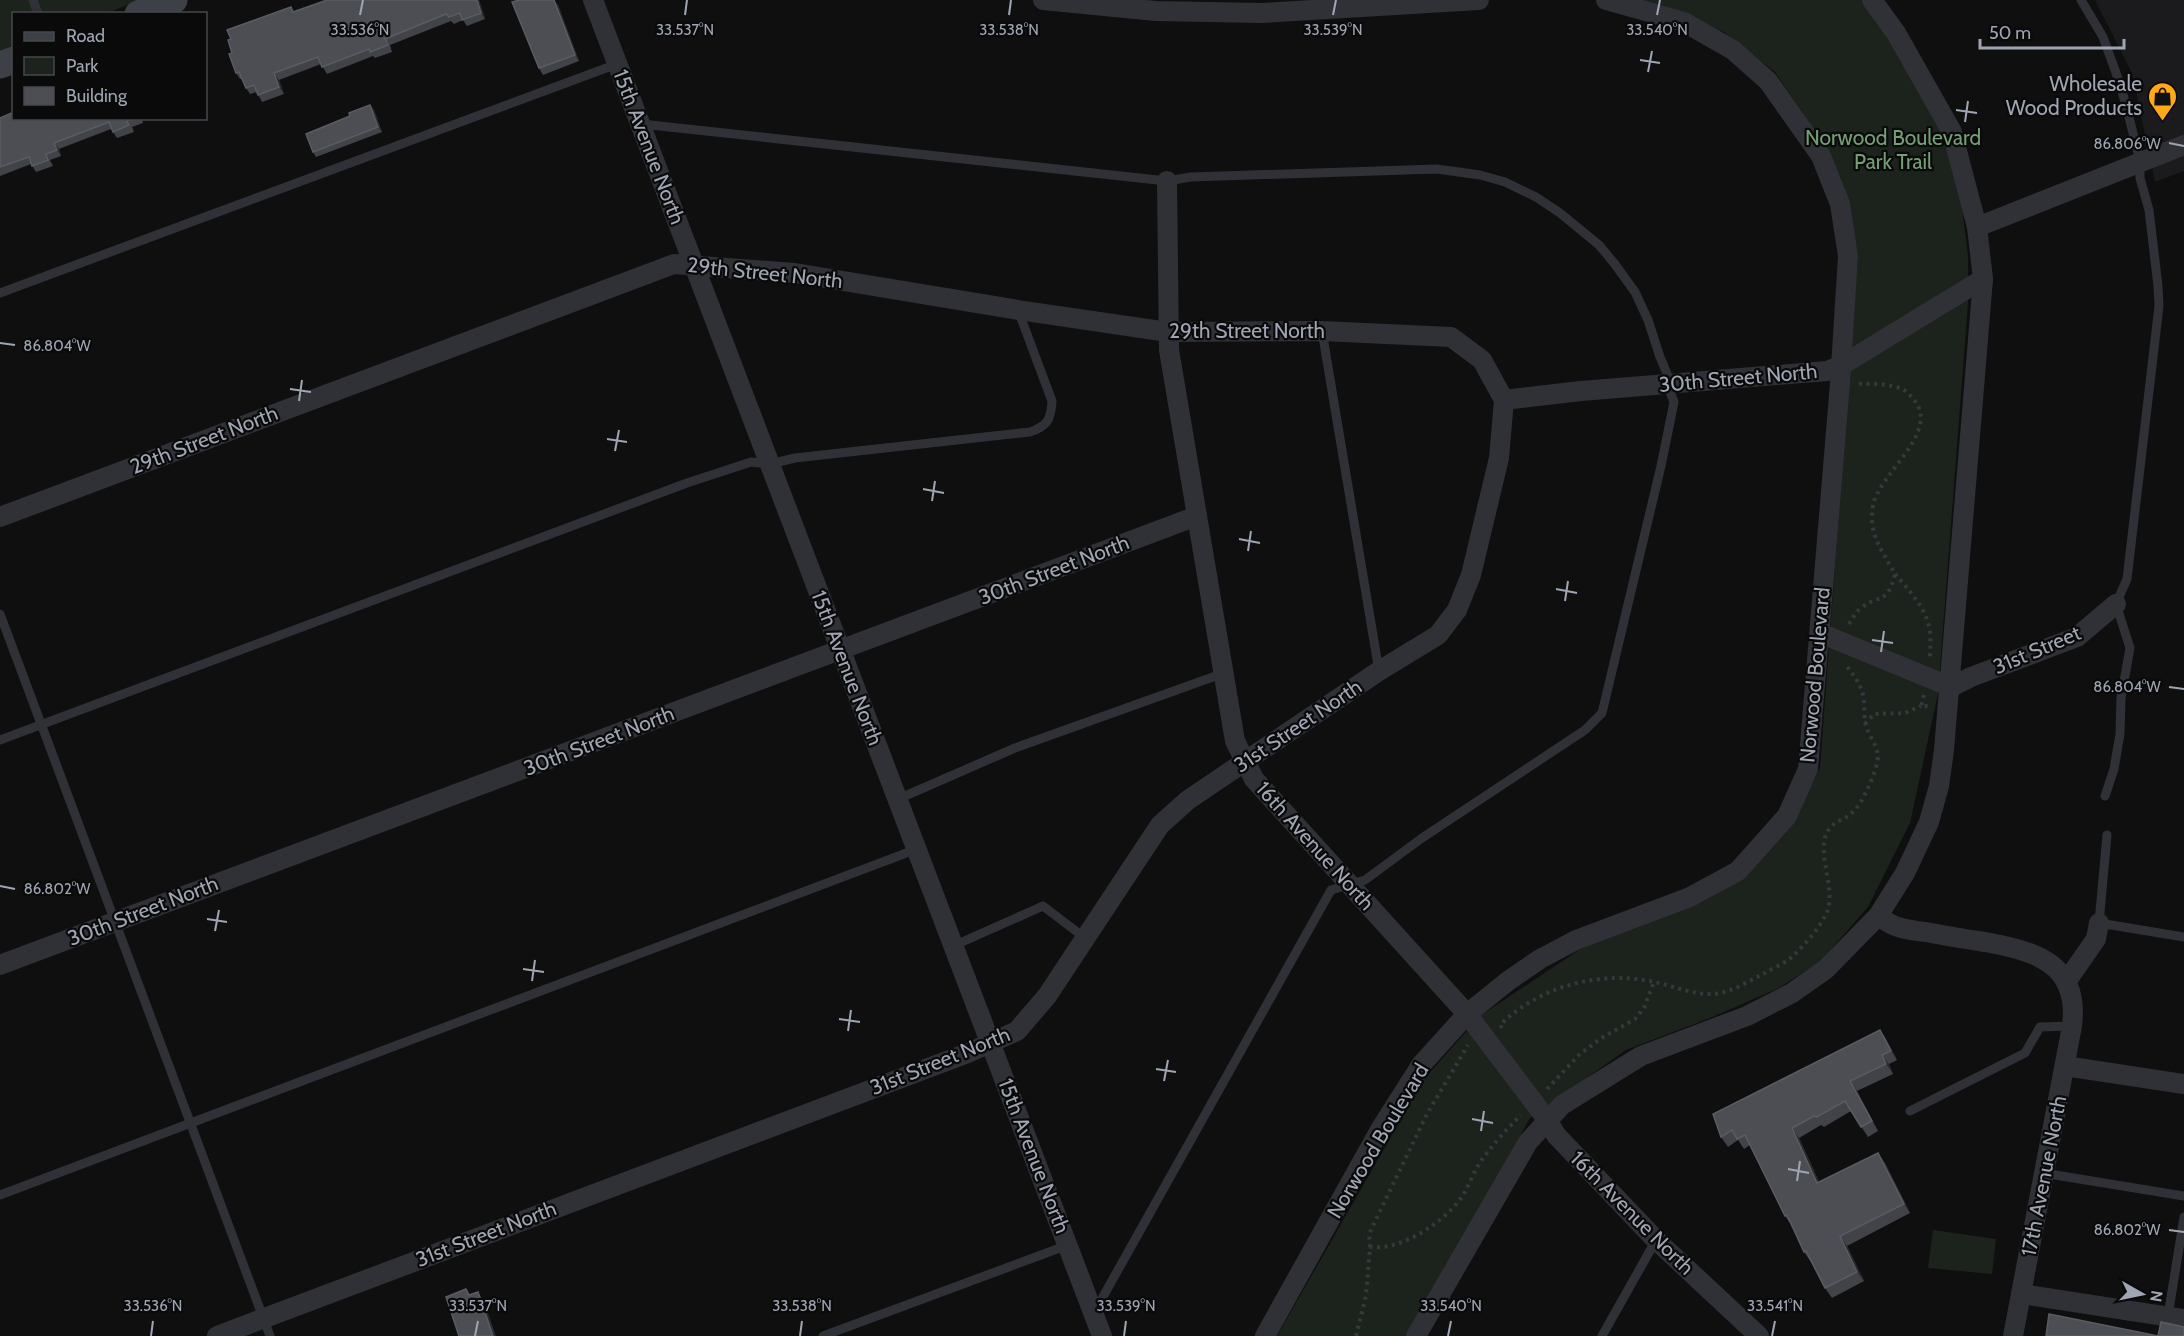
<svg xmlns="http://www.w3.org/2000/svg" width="2184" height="1336" font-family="Cabin,sans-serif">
<rect width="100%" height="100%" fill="#0f0f10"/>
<polygon fill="#1b1b1d" points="2095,0 2184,0 2184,171 2155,182 2132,73"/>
<g fill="#1b231c">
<polygon points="0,0 141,0 107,13 14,14 13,50 0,56"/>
<polygon points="1638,0 1871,0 1952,132 1968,255 1968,303 1938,694 1910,823 1868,907 1821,961 1779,988 1710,1018 1626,1050 1530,1118 1409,1336 1277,1336 1424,1079 1480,1016 1588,944 1706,900 1756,866 1797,814 1820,768 1858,254 1849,207 1830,153 1775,72 1724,32 1679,12"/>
<polygon points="1933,1230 1996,1239 1992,1274 1928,1268"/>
</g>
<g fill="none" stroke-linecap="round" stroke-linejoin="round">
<g stroke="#36383d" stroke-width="4" stroke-dasharray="3 4.5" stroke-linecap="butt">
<path d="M1895,574C1907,588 1923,605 1928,623C1932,634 1930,646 1930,658"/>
<path d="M1849,624C1852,619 1855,613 1860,609C1878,593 1887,607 1895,574C1882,550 1868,535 1873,505C1879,474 1941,432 1914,400C1911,397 1908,392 1904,390C1892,384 1872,383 1859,384"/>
<polyline points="1924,695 1921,706 1929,706"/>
<polyline points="1865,724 1874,714 1905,713 1921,706"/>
<path d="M1502,1028L1500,1025C1539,987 1596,971 1650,981C1671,985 1692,995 1713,994C1730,993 1747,982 1763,974C1773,968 1786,963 1794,955C1805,944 1820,928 1827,912C1837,887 1813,848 1830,828C1835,821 1846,819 1852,813C1862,805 1878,769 1878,756C1877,744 1867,734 1865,722C1864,713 1865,703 1863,695C1860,683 1853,674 1845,664"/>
<polyline points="1547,1089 1579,1055 1600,1039 1635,1019 1644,1008 1654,982"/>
<polyline points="1370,1247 1369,1234 1427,1114 1468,1045"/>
<path d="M1356,1336L1366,1296L1370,1247C1401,1251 1444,1222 1461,1198C1470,1185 1474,1169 1484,1157C1495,1142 1508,1128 1521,1115"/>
</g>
<g stroke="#303136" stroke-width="9">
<polyline points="33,0 38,14"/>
<polyline points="2081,0 2103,37 2120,84 2128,113 2140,161 2140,178 2149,210 2158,286 2159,306 2127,579 2116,604 2130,648 2121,698 2120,734 2114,769 2105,796"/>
<polyline points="641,124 1167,181 1191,177 1437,169 1480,175 1505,182 1536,197 1560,213 1599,245 1614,263 1635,292 1648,320 1660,357 1668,376 1667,384 1674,402 1661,466 1602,713 1585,730 1422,838 1365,880 1331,890 1095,1311"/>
<polyline points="0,293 617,64"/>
<polyline points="1322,331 1379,671"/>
<polyline points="0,614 270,1336"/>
<path d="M0,740L687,483L751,462L770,464L795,458L1030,432C1048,426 1051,419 1052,401L1018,310"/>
<polyline points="898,799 1015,748 1224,673"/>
<polyline points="2107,835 2099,923 2184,937"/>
<polyline points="953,946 1043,906 1085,938"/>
<polyline points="1910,1111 2025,1053 2040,1027 2072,1026"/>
<polyline points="2043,1173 2184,1196"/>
<polyline points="0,1195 917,849"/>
<polyline points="2168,1316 2184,1217"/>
<polyline points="823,1336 1068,1245"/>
<polyline points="1602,1336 1656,1240"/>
</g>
<g stroke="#303136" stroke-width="20">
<polyline points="593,0 1102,1336"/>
<polyline points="1043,0 1156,11 1262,13 1479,0"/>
<polyline points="1167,181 1169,350 1235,741 1254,779 1467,1014 1548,1121 1556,1135 1656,1240 1759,1336"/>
<polyline points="1977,227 2184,145"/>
<polyline points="1504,400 1581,391 1827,371 1842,365 1983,279"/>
<polyline points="0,517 674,264 795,273 1018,310 1168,332 1322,331 1451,337 1482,360 1504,400"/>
<polyline points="1820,633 1951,687 1971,677 2077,637 2116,604"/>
<path d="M1878,916C1884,920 1891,925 1898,927C1907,930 1917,931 1926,932C1946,936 1965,939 1985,942C2036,951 2080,964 2072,1026L2013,1336"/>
<polyline points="0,965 1197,516"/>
<polyline points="2066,982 2096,939 2099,923"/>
<polyline points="2065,1066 2184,1084"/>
<polyline points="2021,1294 2184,1319"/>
<polyline points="217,1336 968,1053 1017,1031 1047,996 1160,825 1188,800 1379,671 1438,635 1457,610 1471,575 1499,458 1504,400"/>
<polyline points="1265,1336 1381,1128 1421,1065 1467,1014 1508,981 1540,959 1576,940 1690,897 1738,871 1787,816 1808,769 1840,383 1848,256 1840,204 1821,156 1768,81 1733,50 1684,22 1606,0"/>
<polyline points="1416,1336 1528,1142 1562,1105 1641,1056 1747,1016 1792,993 1826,969 1878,916 1905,873 1929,822 1939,786 1944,750 1983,279 1977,227 1952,132 1896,33 1872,0"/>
</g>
<g stroke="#3d4046" stroke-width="27">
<polyline points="138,14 174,0"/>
<polyline points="0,65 14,60"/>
</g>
</g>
<g fill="#424349">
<polygon points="479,0 485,19 467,26 463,20 454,24 451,21 390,45 392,52 375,58 373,56 327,74 321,64 279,80 284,94 262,102 257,92 250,94 246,88 242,79 240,79 236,73 232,53 294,11"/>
<polygon points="558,5 579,61 543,75 539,68"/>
<polygon points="370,105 374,110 382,132 316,157 313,152 350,116"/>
<polygon points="0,118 143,118 142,119 143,123 132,127 134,132 117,138 111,129 59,149 61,156 50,160 53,166 36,172 31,164 0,176"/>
<polygon points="1880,1030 1886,1039 1897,1060 1889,1064 1893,1074 1857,1091 1878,1131 1868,1137 1851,1111 1824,1127 1821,1125 1799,1138 1819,1182 1878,1153 1885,1163 1910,1213 1847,1246 1864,1281 1832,1298 1825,1288 1812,1261 1811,1262 1804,1252 1792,1226 1785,1216 1750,1145 1744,1149 1738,1140 1728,1147 1721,1137"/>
</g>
<g fill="#292a2d">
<polygon points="477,0 479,0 485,19 481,13"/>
<polygon points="554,0 558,5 579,61 575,55"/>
<polygon points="274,73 279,80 284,94 279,87"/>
<polygon points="370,105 374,110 382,132 378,127"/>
<polygon points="54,143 59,149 61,156 57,150"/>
<polygon points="1880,1030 1886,1039 1897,1060 1891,1051"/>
<polygon points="1882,1055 1889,1064 1893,1074 1886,1064"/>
<polygon points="1850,1081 1857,1091 1878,1131 1872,1121"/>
<polygon points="1792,1128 1799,1138 1824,1192 1817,1183"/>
<polygon points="1878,1153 1885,1163 1910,1213 1904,1204"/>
<polygon points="1840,1236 1847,1246 1864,1281 1857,1272"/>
<polygon points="478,1292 484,1302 496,1336 493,1336"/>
</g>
<g fill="#4c4e54" stroke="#595c63" stroke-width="1.5">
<polygon points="327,0 477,0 481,13 462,20 460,13 449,17 446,14 385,39 388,45 370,52 369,49 322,67 318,57 274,73 279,87 258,95 254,85 246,88 239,72 236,73 229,54 232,53 228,40 231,39 227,30 291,7 293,12"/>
<polygon points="519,0 554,0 575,55 539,68 512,2"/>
<polygon points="370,105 378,127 313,152 306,134 350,116 349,113"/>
<polygon points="14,112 14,118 133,118 127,121 129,125 113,132 109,122 54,143 57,150 46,154 48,160 32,166 29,157 0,167 0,118"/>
<polygon points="1880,1030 1891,1051 1882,1055 1886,1064 1850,1081 1872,1121 1861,1127 1845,1101 1817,1117 1814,1116 1792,1128 1817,1183 1878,1153 1904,1204 1840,1236 1857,1272 1825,1288 1806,1251 1804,1252 1787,1215 1785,1216 1745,1135 1737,1139 1732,1130 1721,1137 1713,1114"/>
<polygon points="466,1289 469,1295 478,1292 493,1336 459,1336 446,1297"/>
<polygon points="2049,1314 2158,1336 2161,1322 2184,1327 2184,1336 2046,1336"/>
</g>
<path fill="none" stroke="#9fa5b3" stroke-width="2" d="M360,15L363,0M685,15L687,0M1009,15L1011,0M1333,15L1336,0M1657,15L1660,0M1640,60L1660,63M1648,72L1652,51M1956,110L1977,113M1965,122L1968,101M2169,143L2184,146M0,343L15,345M290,389L311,392M299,401L302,380M607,439L627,442M615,451L619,430M923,489L944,493M932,501L935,481M1239,539L1260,543M1248,551L1251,531M1556,589L1577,593M1565,601L1568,581M1872,640L1893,643M1881,652L1884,631M2169,687L2184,689M0,886L15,889M207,919L227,922M215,931L219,910M523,969L544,972M532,981L535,960M839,1019L860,1022M848,1031L851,1010M1156,1069L1176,1072M1164,1081L1168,1060M1472,1119L1493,1123M1481,1131L1484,1111M1788,1169L1809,1173M1797,1181L1800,1161M2169,1230L2184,1232M151,1336L153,1321M475,1336L478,1321M800,1336L802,1321M1124,1336L1126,1321M1448,1336L1451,1321M1772,1336L1775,1321"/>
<defs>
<symbol id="shop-pin" viewBox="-11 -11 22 30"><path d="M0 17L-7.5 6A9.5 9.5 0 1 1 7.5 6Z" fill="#ffa918" stroke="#0a0a0b"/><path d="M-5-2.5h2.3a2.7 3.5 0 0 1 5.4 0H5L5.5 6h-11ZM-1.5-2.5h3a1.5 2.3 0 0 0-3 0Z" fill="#111"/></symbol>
</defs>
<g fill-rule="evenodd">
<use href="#shop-pin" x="2146" y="80" width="33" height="45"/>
</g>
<g text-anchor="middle" stroke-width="4.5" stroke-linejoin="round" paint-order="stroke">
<g font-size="21" fill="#9fa5b3" stroke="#0a0a0b" text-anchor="end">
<text x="2142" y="91">Wholesale<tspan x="2142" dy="24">Wood Products</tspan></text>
</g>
<g font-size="21" fill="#749f75" stroke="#0a0a0b">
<text x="1893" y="145">Norwood Boulevard<tspan x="1893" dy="24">Park Trail</tspan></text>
</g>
<g font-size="21" fill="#9fa5b3" stroke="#0a0a0b">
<text transform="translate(649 147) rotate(69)" y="7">15th Avenue North</text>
<text transform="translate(765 273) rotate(6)" y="7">29th Street North</text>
<text x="1247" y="338">29th Street North</text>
<text transform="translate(1738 378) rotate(-5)" y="7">30th Street North</text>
<text transform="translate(204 440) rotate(-21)" y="7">29th Street North</text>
<text transform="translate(1054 570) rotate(-21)" y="7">30th Street North</text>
<text transform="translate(2037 650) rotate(-23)" y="7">31st Street</text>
<text transform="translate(847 668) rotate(69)" y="7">15th Avenue North</text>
<text transform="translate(1815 675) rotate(-85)" y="7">Norwood Boulevard</text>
<text transform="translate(1298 726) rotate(-34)" y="7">31st Street North</text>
<text transform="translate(599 741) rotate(-21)" y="7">30th Street North</text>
<text transform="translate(1315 846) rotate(48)" y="7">16th Avenue North</text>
<text transform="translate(143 911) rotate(-21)" y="7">30th Street North</text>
<text transform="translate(940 1061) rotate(-22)" y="7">31st Street North</text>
<text transform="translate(1378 1141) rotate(-59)" y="7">Norwood Boulevard</text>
<text transform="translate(1034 1156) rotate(69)" y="7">15th Avenue North</text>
<text transform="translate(2044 1176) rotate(-79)" y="7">17th Avenue North</text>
<text transform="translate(1632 1213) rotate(45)" y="7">16th Avenue North</text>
<text transform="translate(486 1234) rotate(-21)" y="7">31st Street North</text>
</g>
</g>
<g font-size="15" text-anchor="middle" fill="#9fa5b3" stroke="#0a0a0b" stroke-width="4.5" stroke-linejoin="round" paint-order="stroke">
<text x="360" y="35">33.536°N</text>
<text x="685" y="35">33.537°N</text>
<text x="1009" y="35">33.538°N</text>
<text x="1333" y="35">33.539°N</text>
<text x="1657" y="35">33.540°N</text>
<text x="2127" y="149">86.806°W</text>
<text x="57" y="351">86.804°W</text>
<text x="2127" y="692">86.804°W</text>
<text x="57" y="894">86.802°W</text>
<text x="2127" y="1235">86.802°W</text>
<text x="153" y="1311">33.536°N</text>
<text x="478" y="1311">33.537°N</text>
<text x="802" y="1311">33.538°N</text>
<text x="1126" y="1311">33.539°N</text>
<text x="1451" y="1311">33.540°N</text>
<text x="1775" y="1311">33.541°N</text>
</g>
<rect x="12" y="12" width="195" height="108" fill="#0a0a0b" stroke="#46484e" stroke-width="1.5"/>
<rect x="24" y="32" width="30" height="9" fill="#3d4046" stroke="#46484e" stroke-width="1.5"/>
<text x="66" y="42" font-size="18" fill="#9fa5b3">Road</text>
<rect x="24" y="57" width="30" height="18" fill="#1b231c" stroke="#46484e" stroke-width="1.5"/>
<text x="66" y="72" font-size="18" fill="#9fa5b3">Park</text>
<rect x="24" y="87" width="30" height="18" fill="#4c4e54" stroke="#46484e" stroke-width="1.5"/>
<text x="66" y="102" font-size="18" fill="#9fa5b3">Building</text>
<g transform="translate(2142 1294) rotate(99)" stroke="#0a0a0b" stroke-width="4.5" paint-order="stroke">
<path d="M0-4.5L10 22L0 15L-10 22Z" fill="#9fa5b3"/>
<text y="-9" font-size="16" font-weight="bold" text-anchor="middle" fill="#9fa5b3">N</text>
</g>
<path d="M1980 39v9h144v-9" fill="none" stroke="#9fa5b3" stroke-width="3"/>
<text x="1989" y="39" font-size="18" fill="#9fa5b3" stroke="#0a0a0b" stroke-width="4.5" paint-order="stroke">50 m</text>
</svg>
